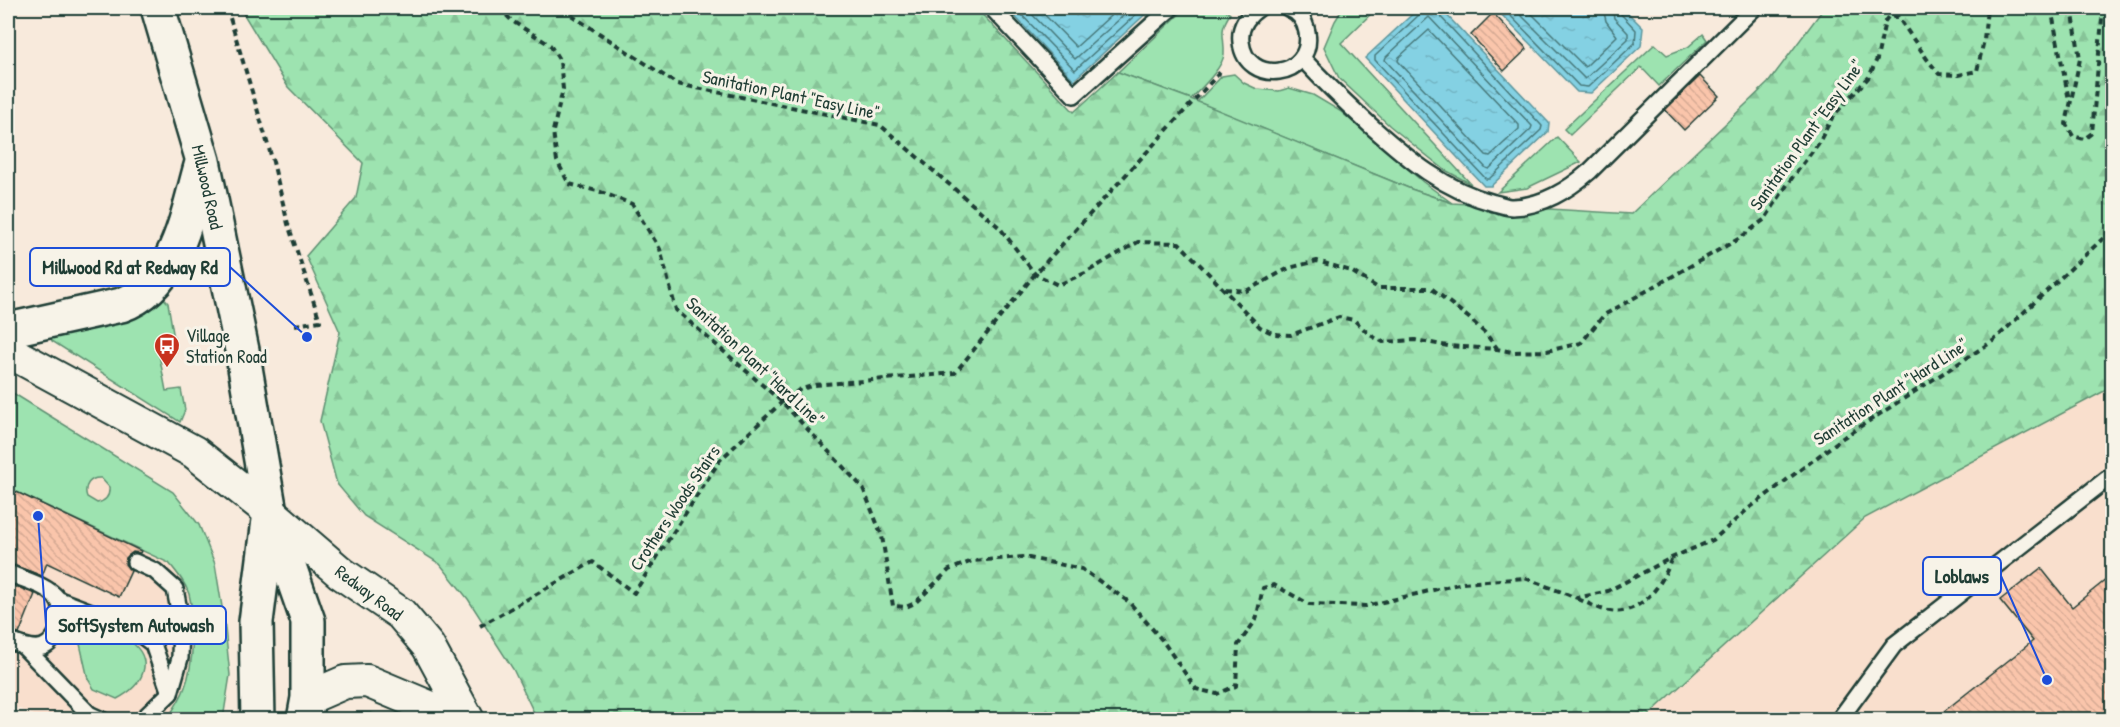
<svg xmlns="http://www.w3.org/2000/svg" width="2120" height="727" font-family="'Patrick Hand',sans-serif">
<defs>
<pattern id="forest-firs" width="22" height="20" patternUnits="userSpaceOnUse" patternTransform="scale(1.5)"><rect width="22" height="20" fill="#9de3b0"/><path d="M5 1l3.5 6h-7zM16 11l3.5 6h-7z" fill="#87c498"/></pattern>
<pattern id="water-ripples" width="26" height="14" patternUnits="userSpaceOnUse" patternTransform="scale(1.5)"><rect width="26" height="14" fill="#84d1e3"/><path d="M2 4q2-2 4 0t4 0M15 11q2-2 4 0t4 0" fill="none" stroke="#72b4c3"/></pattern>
<pattern id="building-back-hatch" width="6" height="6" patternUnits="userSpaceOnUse" patternTransform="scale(1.5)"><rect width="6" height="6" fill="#fac5ab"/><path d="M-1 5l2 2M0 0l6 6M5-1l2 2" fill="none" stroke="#d6aa94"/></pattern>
</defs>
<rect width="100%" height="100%" fill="#f8eadc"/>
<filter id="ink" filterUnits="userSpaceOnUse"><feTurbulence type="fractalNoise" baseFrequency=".0167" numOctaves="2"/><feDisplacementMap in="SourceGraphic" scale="12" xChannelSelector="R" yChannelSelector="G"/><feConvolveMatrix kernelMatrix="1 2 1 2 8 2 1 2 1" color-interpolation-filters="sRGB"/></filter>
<g filter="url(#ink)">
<g fill="#f9dfcd">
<polygon points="2112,387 2112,719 1644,720 1865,518"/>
<polygon points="8,390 173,492 199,525 215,564 224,619 230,675 223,719 44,719 8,704"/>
</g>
<g fill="#9de3b0" stroke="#5e9072" stroke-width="1.5" fill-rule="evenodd">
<path d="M1186,8H1223L1230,14C1218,32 1225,36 1224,54C1223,68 1200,89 1191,99L1118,72Z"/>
<polygon points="1343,8 1377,8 1341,43 1471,184 1445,170 1390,126 1339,78 1324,47 1335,21"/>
<polygon points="1703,34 1707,40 1659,86 1641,67 1570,135 1564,129 1655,44 1667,55 1688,47"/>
<polygon points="1234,74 1244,83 1257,89 1279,91 1289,88 1313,95 1340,111 1423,182 1452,203 1411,189 1197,102 1222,76"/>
<polygon points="1557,137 1581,162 1527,188 1498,192"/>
<polygon points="161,295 168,303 176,351 159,354 166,391 181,389 185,410 180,422 52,341 50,336"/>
<path d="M8,390L173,492L199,525L215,564L224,619L230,675L223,719H167C174,709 181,699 185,687C194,664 195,618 189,594C185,582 177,573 169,563L8,488ZM101,478L109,487C110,496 106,501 97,503L87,497C83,486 90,477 101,478Z"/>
<path d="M77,619H82C97,625 117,631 129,640C157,661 142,686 117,699L94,689L88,679L75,622Z"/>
<polygon points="354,713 371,713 386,719 346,719"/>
</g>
<polygon fill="url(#forest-firs)" stroke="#5e9072" stroke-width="1.5" points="240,8 976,8 1074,112 1118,72 1191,99 1411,189 1452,203 1631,214 1768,83 1824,8 2112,8 2112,387 1865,518 1644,719 537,719 513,669 468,599 440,564 364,516 337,484 320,421 340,332 306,256 356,198 363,163 288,87"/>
<g fill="url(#water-ripples)" stroke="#5c969d" stroke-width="1.5">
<polygon points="1007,8 1152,8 1074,80"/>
<polygon points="1419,8 1440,8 1549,123 1548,132 1491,186 1484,186 1365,58"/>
<polygon points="1495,8 1623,8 1643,28 1641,46 1591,93 1577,92"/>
</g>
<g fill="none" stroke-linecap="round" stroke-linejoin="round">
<g stroke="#47787a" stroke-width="1.5">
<polyline points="1015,8 1075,70 1143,8"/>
<polyline points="1026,8 1075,59 1132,8"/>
<polyline points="1038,8 1076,47 1119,8"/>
<polyline points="1422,8 1420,14 1375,56 1375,60 1486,179 1489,179 1541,130 1542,126 1438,14 1436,8"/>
<polyline points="1503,8 1579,86 1588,87 1635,43 1636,30 1620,13 1619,8"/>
<polyline points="1514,8 1585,79 1628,39 1628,33 1614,18 1612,8"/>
<polyline points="1526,8 1585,67 1617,36 1606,21 1603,8"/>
<polygon points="1429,17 1532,126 1531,129 1489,169 1486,168 1385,60 1386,57"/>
<polygon points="1429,30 1519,125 1519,129 1490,156 1486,155 1398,61 1399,57"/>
</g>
</g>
<g fill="url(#building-back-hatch)" stroke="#1f3d34" stroke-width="1.5">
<polygon points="1493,13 1527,49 1504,71 1471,35"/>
<polygon points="1700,76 1719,96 1684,130 1665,110"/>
<polygon points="8,488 141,551 140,553 133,552 126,558 125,564 131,571 119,597 47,563 42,576 8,563"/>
<polygon points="2041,568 2072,607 2112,575 2112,720 1933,720 2033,641 2000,600"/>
<polygon points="8,583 35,594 19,634 8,630"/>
</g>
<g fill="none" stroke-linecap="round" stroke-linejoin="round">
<defs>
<g id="service">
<polyline points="992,8 1074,95 1171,8"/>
<path d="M1259,8C1247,16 1239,27 1241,42C1246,87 1315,78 1307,32C1305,21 1299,12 1288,8"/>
<path d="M1302,58C1324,82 1347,104 1371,126C1408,159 1444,190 1494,203C1500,204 1506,207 1512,207C1543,206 1568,190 1590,171L1754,8"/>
<polyline points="135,562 155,571 175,589 181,621 180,658 170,693 142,720"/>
<path d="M8,573C22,579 47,585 57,598C67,612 59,640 43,647C32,651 18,644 8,640"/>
<polyline points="57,599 131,627 153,644 170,693"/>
<polyline points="24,647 89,714 102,720"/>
<polyline points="1839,720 1894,645 2112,475"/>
</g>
<g id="minor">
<polyline points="8,351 194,452 270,512 341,573 401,614 428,646 468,720"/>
<polyline points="308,698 345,682 367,681 460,720"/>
</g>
<g id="secondary">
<polyline points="158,8 203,161 242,350 270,512 308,621 308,698 304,720"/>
<path d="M8,330L121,305C177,285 187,215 201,166"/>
<polyline points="258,720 256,622 269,520"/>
</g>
</defs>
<use href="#service" stroke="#1f3d34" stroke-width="20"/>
<use href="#minor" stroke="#1f3d34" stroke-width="36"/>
<use href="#secondary" stroke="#1f3d34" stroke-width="38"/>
<g stroke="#1f3d34" stroke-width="4" stroke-dasharray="6 4.5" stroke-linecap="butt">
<polyline points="227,8 273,162 288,224 320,321 295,325"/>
<polyline points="499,8 512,21 550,45 560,61 563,89 553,131 557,161 569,184 601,192 632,204 660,249 676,310 782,402 863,488 882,536 893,606 906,607 915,603 949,570 972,561 1024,557 1082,569 1129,602 1162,640 1196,689 1217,694 1236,686 1238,645 1256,620 1263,588 1274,585 1309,604 1366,606 1463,583 1525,578 1577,598 1608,591 1671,558 1713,540 1748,509 1844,437 1993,341 2112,230"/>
<polyline points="564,8 571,15 677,84 880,125 1000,228 1035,274 1058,285 1085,273 1138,242 1179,243 1260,327 1274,334 1291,335 1339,317 1354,320 1370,335 1383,342 1415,340 1448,346 1497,349 1512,352 1547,351 1581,343 1604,315 1740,238 1765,219 1789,182 1818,144 1833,116 1869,77 1877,59 1885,21 1888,17 1898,17 1927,59 1939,74 1959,75 1977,71 1984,40 1987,8"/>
<polyline points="2051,8 2069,100"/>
<polyline points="2072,8 2080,59 2066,124 2073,136 2084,139 2092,133 2103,8"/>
<polyline points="1225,289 1246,291 1289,268 1317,261 1351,271 1378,288 1431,288 1469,318 1485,333 1497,348"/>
<path d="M1578,599C1588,603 1600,610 1610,611C1640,616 1664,584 1671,559"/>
<polyline points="480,626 593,562 634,593 720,460 782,402 799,390 815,385 955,373 1035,274 1222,70"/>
</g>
<use href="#service" stroke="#f7f3e8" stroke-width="15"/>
<use href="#minor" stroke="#f7f3e8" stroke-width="32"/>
<use href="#secondary" stroke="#f7f3e8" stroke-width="33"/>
</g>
</g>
<defs>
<symbol id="bus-pin" viewBox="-11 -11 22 30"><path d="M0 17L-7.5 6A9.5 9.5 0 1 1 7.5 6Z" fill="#c8321e" stroke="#f7f3e8"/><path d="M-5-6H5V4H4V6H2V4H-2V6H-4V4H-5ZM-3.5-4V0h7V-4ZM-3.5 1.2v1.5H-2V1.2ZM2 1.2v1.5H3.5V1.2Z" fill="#fff"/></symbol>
</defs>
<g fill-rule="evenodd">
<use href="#bus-pin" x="152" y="331" width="30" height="40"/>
</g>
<g text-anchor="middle" stroke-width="6" stroke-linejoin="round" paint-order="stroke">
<g font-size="18" fill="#1f3d34" stroke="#f7f3e8">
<text transform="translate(791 95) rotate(12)" y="6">Sanitation Plant "Easy Line"</text>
<text transform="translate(1807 135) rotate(-54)" y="6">Sanitation Plant "Easy Line"</text>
<text transform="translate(207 187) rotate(77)" y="6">Millwood Road</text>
<text transform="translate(755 362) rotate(43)" y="6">Sanitation Plant "Hard Line"</text>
<text transform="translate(1891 392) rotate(-33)" y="6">Sanitation Plant "Hard Line"</text>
<text transform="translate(675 508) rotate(-56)" y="6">Crothers Woods Stairs</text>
<text transform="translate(369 593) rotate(37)" y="6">Redway Road</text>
</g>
<g font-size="18" fill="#1f3d34" stroke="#f7f3e8" text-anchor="start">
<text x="186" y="342">Village<tspan x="186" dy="21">Station Road</tspan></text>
</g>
</g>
<path fill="none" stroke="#1d4ed8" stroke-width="2" d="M307 337L230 267M2047 680L2001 576M38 516L46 625"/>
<g fill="#1d4ed8" stroke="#f7f3e8" stroke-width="2">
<circle cx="307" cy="337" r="6"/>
<circle cx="2047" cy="680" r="6"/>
<circle cx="38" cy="516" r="6"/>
</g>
<g fill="#f7f3e8" stroke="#1d4ed8" stroke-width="2">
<rect x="30" y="248" width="200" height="38" rx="6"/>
<rect x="1923" y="557" width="78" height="38" rx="6"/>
<rect x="46" y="606" width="180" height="38" rx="6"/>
</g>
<g font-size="20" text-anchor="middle" font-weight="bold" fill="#1f3d34">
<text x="130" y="274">Millwood Rd at Redway Rd</text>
<text x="1962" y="583">Loblaws</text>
<text x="136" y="632">SoftSystem Autowash</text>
</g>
<rect width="2120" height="727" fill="none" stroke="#f7f3e8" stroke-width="30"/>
<rect x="15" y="15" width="2090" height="697" fill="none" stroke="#1f3d34" stroke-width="2" filter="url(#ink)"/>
</svg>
